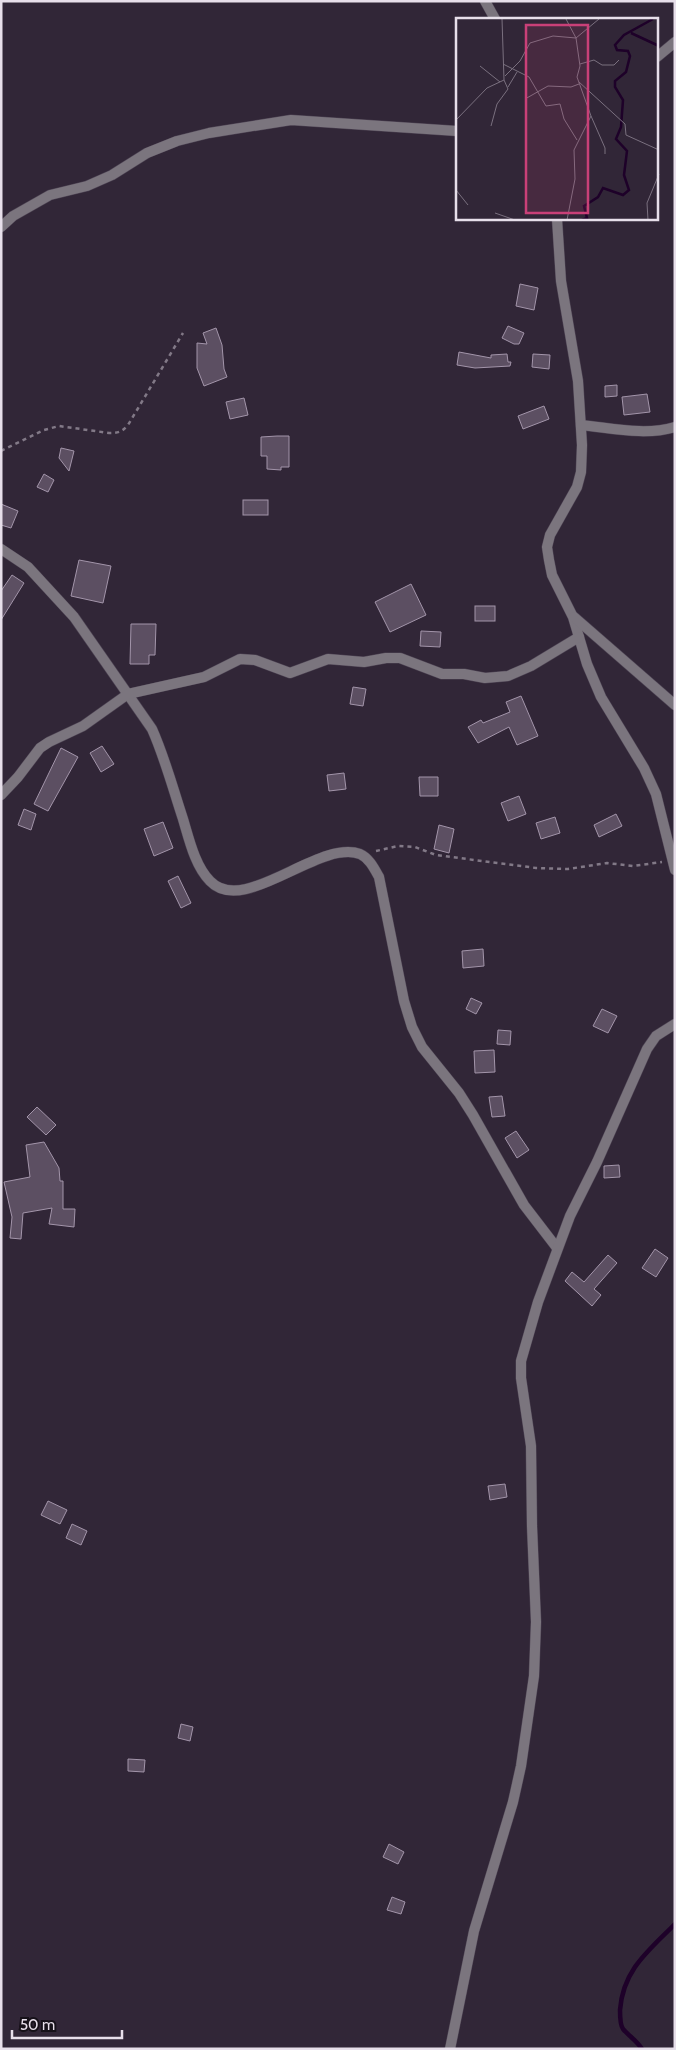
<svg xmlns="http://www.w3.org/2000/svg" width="676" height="2050" font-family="Cabin,sans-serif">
<rect width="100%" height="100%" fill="#312637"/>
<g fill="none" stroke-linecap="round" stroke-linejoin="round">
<path stroke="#1e0129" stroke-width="4.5" d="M642,2049C637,2041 629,2036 623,2029C620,2025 620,2016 620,2010C623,1970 648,1951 675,1924"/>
</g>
<g fill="#5c4f62" stroke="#a395aa">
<polygon points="520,284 538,288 534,310 516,306"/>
<polygon points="508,326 524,333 519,344 514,344 502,338"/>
<polygon points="216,328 222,345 224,369 227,377 204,386 197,368 197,343 207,344 203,333"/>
<polygon points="459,352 491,358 491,355 507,354 508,362 511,362 510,366 475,368 457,365"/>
<polygon points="533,354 550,355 549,369 532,367"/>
<polygon points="617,385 617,396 605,397 605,386"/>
<polygon points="647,394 650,412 624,415 622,397"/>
<polygon points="244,398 248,415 230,419 226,402"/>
<polygon points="544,406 549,419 523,429 518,416"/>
<polygon points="277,436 289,436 289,467 281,467 281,470 267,469 267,456 261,456 261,437"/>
<polygon points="61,448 74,451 69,471 59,458"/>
<polygon points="44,474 54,480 48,492 37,487"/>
<rect x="243" y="500" width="25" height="15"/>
<polygon points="1,504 18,511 11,528 1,525"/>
<polygon points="79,560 111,566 103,603 71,596"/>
<polygon points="12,575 24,583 1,620 1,591"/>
<polygon points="411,584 426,615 390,632 375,602"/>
<rect x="475" y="606" width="20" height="15"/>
<polygon points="131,624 156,624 155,655 149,655 149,664 130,664"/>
<polygon points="421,631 441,632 440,647 420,646"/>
<polygon points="353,687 366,689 363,706 350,704"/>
<polygon points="521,696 538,736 517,745 509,727 478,743 468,727 481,720 483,723 510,712 506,702"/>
<polygon points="102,746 114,764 101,772 90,753"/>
<polygon points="61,748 78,757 48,811 34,804"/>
<polygon points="344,773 346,789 329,791 327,775"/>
<polygon points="419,777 438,777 438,796 420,796"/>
<polygon points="519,796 526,814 508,821 501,803"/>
<polygon points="24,809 36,814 31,830 18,825"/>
<polygon points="616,814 622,826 599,837 594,825"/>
<polygon points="555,817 560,833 541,839 536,823"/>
<polygon points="163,822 173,848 154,856 144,829"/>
<polygon points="439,825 454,829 449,853 434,849"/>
<polygon points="178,876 191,903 181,908 168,881"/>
<polygon points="483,949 484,966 463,968 462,951"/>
<polygon points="471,998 482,1003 476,1014 466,1009"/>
<polygon points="602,1009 617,1016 608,1033 593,1026"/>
<polygon points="498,1030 511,1031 510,1045 497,1044"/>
<polygon points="494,1050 495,1072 475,1073 474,1051"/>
<polygon points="502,1096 505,1116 492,1117 489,1097"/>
<polygon points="37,1107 56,1125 46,1135 27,1117"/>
<polygon points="516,1131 529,1150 517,1158 505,1138"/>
<polygon points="44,1142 59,1168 60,1181 63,1181 63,1209 75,1209 74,1227 49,1224 52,1208 23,1213 21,1239 10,1238 12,1217 4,1182 30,1177 26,1145"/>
<polygon points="619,1165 620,1177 604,1178 604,1166"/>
<polygon points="655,1249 668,1258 656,1277 642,1268"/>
<polygon points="608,1255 617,1263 594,1289 601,1295 592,1306 565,1281 572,1272 584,1282"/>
<polygon points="505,1484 507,1497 490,1500 488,1486"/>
<polygon points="48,1501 67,1510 60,1524 41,1515"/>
<polygon points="72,1524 87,1531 81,1545 66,1538"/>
<polygon points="181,1724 193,1727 190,1741 178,1738"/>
<polygon points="128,1759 145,1760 144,1772 128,1771"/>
<polygon points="389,1844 404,1852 398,1864 383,1857"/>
<polygon points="392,1897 405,1902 401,1914 387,1910"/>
</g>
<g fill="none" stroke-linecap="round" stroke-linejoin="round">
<defs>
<g id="street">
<polyline points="485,1 495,19"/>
<polyline points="657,57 675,42"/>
<polyline points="557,219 561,281 578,381 582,445 581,472 577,487 550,535 547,547 549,560 552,575 573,617 587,664 601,697 644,768 656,794 675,870"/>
<polyline points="1,227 13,216 50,195 87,186 112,175 147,153 177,141 209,133 291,120 457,131"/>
<path d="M581,425C612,428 645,436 675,427"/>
<path d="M1,549L28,567L74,617L152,729C165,758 173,789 183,819C189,839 195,866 210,881C244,917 318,839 360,854C369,858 374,868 379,877L404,1001L412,1027L422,1047L459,1093L473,1115L524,1205L557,1248"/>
<polyline points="574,617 675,705"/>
<polyline points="1,795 18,777 40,748 49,742 83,726 128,694 204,677 240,659 255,660 290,673 328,659 364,662 386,658 400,658 442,674 464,674 485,678 508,676 531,666 579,637"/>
<polyline points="450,2049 474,1931 513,1802 521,1766 534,1676 536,1622 532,1526 531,1446 521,1378 521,1361 538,1302 570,1216 597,1162 647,1049 656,1036 675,1024"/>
</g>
</defs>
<use href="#street" stroke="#4e4454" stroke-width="11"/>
<g stroke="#827987" stroke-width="2.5" stroke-dasharray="4 4" stroke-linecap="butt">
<path d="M1,451L44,430L59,426L109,433C118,433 122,432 128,425L183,333"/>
<polyline points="376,851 398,846 415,847 436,855 536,868 568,869 607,863 633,866 662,862"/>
</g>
<use href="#street" stroke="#7b757e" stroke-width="10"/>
</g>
<g transform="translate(456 18)">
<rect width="202" height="202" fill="#312637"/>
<path fill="none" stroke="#1e0129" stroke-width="2.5" d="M175,15L203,28M126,202L131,200L128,188L142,179L147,170L167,177L173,172L168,157L171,133L160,121L165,109L167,82L159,69V63L170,54L174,38L172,33L161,32L159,27L168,17L197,1"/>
<path fill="none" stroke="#7a707f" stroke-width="1" d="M110,1L120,20L124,48L121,59L135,98L118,132L119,161L111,202M47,46L73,59L90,88L104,86L108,101L121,122M124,46L138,42L146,47H158L163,42M24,48L44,64M49,58L64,43L74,25L97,18L120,20L143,1M123,64L169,106L170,117L203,132M52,69L61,54M69,81L92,68L115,69L123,66M135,98L149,130V136M0,102L31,70L48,62L46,1M35,108L41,86L52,71L48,62M0,172L12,187M39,195L59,202M171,202H189M192,202L191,185L203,156"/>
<path fill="#c94078" fill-opacity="0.15" stroke="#c94078" stroke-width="2.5" d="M70,7H132V195H70Z"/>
<rect width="202" height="202" fill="none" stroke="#e7dfea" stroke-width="2.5"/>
</g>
<rect width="676" height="2050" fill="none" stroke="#e7dfea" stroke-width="5"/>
<path d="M12 2030v8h110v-8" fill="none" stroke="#e7dfea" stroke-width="2.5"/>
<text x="20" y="2030" font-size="15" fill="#e7dfea" stroke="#161119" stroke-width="4" paint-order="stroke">50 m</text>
</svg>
